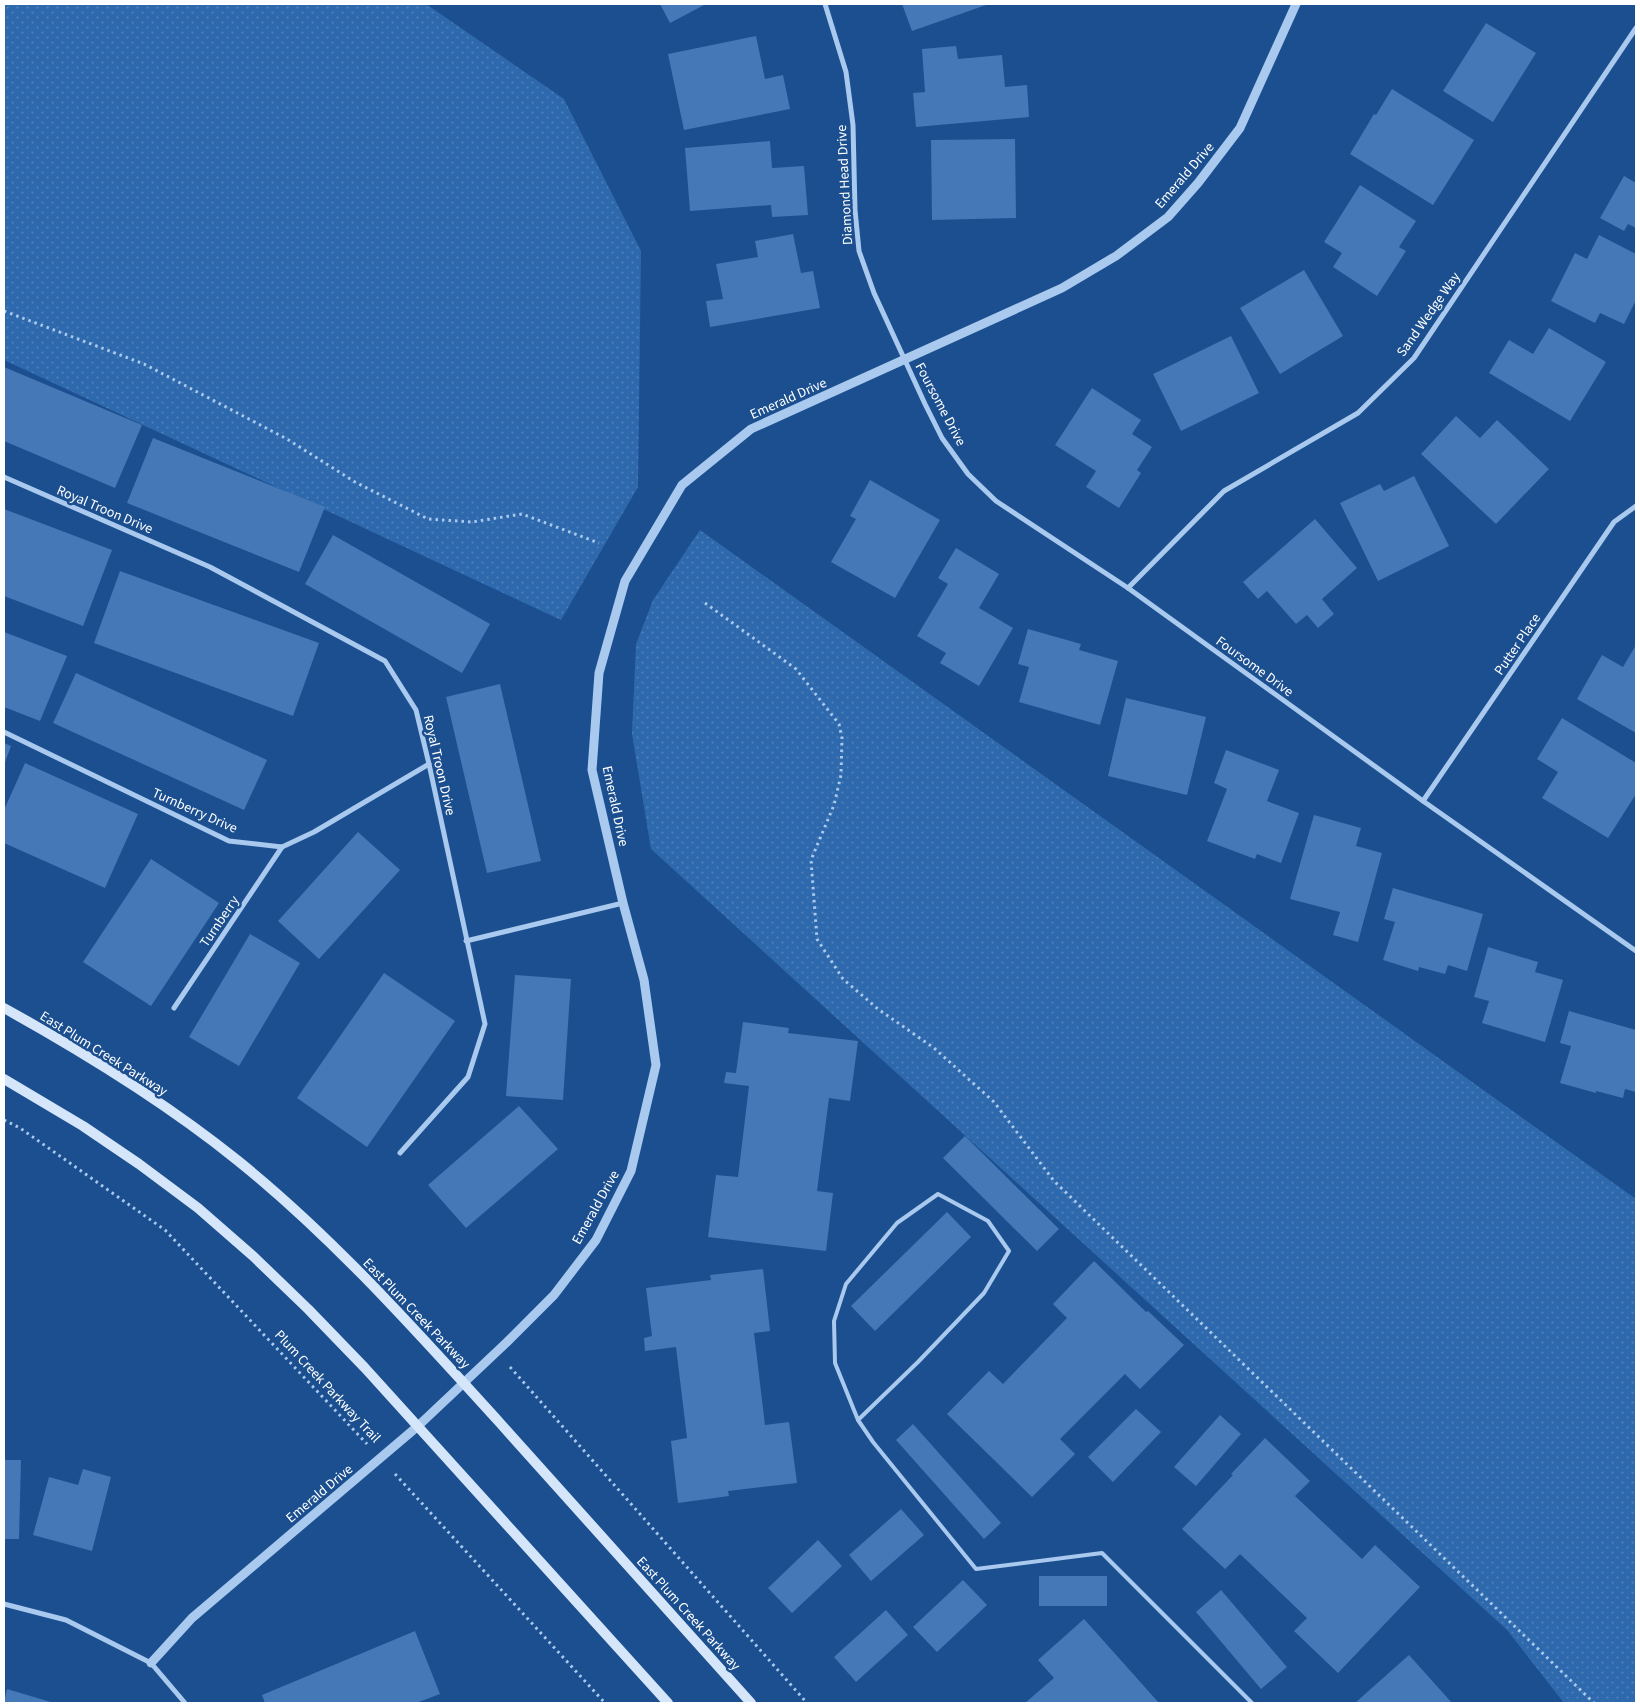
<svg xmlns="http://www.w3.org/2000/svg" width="1640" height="1707" font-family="'Source Sans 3',sans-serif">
<defs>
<pattern id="grass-dots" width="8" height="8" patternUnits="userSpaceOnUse" patternTransform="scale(1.25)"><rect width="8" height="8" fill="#2e69ad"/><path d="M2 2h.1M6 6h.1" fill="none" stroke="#4d80b9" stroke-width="1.8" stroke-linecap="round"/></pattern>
</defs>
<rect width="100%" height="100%" fill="#1b4f8f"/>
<g fill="url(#grass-dots)">
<polygon points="4,4 426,4 564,99 641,251 638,487 561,620 4,360"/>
<polygon points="700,530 1636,1199 1636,1703 1564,1703 1507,1630 651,849 632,734 636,644 653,600"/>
</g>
<g fill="#4478b7">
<polygon points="660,4 706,4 670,23"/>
<polygon points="902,4 989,4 912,31"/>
<polygon points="1486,23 1536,53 1493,122 1443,91"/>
<polygon points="756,36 765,79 783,75 790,109 684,130 668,54"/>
<polygon points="956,46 958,59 1002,55 1005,87 1027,85 1029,117 916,127 913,93 925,92 922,49"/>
<polygon points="1392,89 1474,140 1433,205 1350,154 1374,114 1376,115"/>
<polygon points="1015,139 1016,218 932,220 931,140"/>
<polygon points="770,141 772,168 804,166 808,215 772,217 771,205 690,211 685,148"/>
<polygon points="1624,176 1636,183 1636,228 1628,224 1624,231 1600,218"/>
<polygon points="1360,185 1416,221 1399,247 1406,251 1377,296 1333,267 1342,253 1324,242"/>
<polygon points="793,234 801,273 813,271 820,308 710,327 706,301 723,299 716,264 758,257 755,241"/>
<polygon points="1599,235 1636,254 1636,300 1624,324 1600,313 1595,323 1551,301 1575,253 1587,259"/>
<polygon points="1304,270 1343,336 1280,374 1240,308"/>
<polygon points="1549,328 1606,362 1570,421 1489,373 1509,340 1533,354"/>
<polygon points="1231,336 1259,393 1181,431 1153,374"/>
<polygon points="4,367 142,425 115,488 4,441"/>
<polygon points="1092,388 1141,420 1132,434 1152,447 1137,470 1141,473 1119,508 1086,487 1096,471 1055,445"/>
<polygon points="1456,416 1480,438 1497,420 1549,469 1496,524 1421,454"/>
<polygon points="153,438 325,507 299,572 127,503"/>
<polygon points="1414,476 1449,546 1378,581 1340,503 1380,484 1384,491"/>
<polygon points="870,480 940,520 895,598 831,562 856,519 850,516"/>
<polygon points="4,509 112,550 83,626 4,596"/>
<polygon points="1315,519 1357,568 1322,599 1334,614 1318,628 1307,615 1296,624 1267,591 1258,599 1243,582"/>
<polygon points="333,535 490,624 462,673 305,584"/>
<polygon points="956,548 999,574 979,608 1013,628 979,686 940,663 946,653 917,636 948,584 938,578"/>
<polygon points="120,571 319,643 293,716 94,643"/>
<polygon points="1028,629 1081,644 1079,650 1118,661 1100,725 1019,702 1029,667 1018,664"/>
<polygon points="4,632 67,656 40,721 4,707"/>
<polygon points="1636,645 1636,733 1577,699 1602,655 1623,667"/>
<polygon points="76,673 267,760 244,810 53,723"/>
<polygon points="500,684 541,861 487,873 446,697"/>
<polygon points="1126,698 1206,717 1187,795 1108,776"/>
<polygon points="1562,718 1636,763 1636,794 1608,838 1542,798 1558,772 1537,759"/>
<polygon points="4,743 11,746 4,765"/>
<polygon points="1226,750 1279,770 1267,801 1299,813 1281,863 1257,854 1255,859 1207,841 1227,789 1214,783"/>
<polygon points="25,763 138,814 105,888 4,843 4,810"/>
<polygon points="1314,815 1361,828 1356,846 1382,853 1358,942 1333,935 1340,912 1290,899"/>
<polygon points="358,832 400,870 319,959 278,921"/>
<polygon points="151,859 219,903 151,1006 83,962"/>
<polygon points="1393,888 1483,914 1467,971 1448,965 1445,974 1419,967 1418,971 1383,960 1395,922 1384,919"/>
<polygon points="250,934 300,963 239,1066 189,1037"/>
<polygon points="1488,947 1538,962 1535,972 1563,980 1545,1042 1482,1023 1489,1001 1474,997"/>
<polygon points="384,973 455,1021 367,1147 297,1098"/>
<polygon points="515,975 571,979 563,1100 506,1096"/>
<polygon points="1569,1011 1636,1030 1636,1092 1625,1089 1623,1098 1596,1091 1596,1093 1560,1083 1571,1046 1560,1043"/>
<polygon points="743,1022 789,1028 788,1033 858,1041 850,1101 829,1098 817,1191 833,1193 826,1251 708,1237 716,1175 738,1177 749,1086 724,1083 726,1072 736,1073"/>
<polygon points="519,1106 558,1149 466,1228 428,1185"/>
<polygon points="965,1136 1059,1229 1037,1251 943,1158"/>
<polygon points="947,1212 971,1237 875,1331 851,1306"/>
<polygon points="1094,1261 1146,1312 1148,1311 1184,1345 1140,1389 1125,1374 1060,1439 1075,1454 1032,1497 947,1414 989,1371 1003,1384 1067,1318 1053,1304"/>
<polygon points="763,1269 770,1331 754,1333 765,1425 789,1422 797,1483 728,1491 729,1496 678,1503 671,1441 687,1438 676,1347 645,1351 644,1338 652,1336 646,1288 711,1280 710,1275"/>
<polygon points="1136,1409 1161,1432 1113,1482 1088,1457"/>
<polygon points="1220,1415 1241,1434 1196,1486 1174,1467"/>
<polygon points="913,1424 1001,1523 984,1539 896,1440"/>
<polygon points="1265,1438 1310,1481 1295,1496 1362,1559 1375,1545 1420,1587 1338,1673 1294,1631 1307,1618 1240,1554 1225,1569 1182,1529 1233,1475 1231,1474"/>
<polygon points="4,1460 21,1460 19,1539 4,1539"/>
<polygon points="83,1469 111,1477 92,1551 33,1535 49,1477 78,1485"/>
<polygon points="901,1509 924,1535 871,1581 849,1555"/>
<polygon points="818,1540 842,1566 792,1613 768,1588"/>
<rect x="1039" y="1576" width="68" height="30"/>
<polygon points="963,1580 987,1605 937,1652 913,1627"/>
<polygon points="1221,1590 1287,1667 1261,1689 1196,1612"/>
<polygon points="886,1610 908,1635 856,1682 834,1657"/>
<polygon points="1084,1619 1159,1703 1025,1703 1054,1678 1038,1660"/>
<polygon points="415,1631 440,1694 416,1703 265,1703 262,1695"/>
<polygon points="1409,1655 1452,1703 1355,1703"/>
<polygon points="7,1689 54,1703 4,1703"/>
</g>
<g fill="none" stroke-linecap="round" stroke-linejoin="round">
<g stroke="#a9c9ee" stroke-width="3" stroke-dasharray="2.5 4" stroke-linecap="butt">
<polyline points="4,311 144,364 287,439 355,482 428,519 472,522 522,514 599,543"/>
<polyline points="705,603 796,669 839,724 842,738 841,775 834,805 811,860 817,939 843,979 878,1009 934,1048 994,1102 1054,1181 1594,1703"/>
<polyline points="4,1120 20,1128 165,1230 367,1444"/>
<polyline points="510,1367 807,1703"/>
<polyline points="395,1474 605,1703"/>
</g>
<polyline stroke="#a9c9ee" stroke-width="4" points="858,1420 918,1362 984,1293 1009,1251 988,1221 938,1194 897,1223 846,1284 834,1321 835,1363 858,1420 873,1442 976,1569 1102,1553 1252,1703"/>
<g stroke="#a9c9ee" stroke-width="5">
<polyline points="825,4 846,72 853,125 855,210 859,251 874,293 925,404 942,438 968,474 996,501 1128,588 1423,801 1636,951"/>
<polyline points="4,477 210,567 385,661 416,710 429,764 485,1024 468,1077 400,1153"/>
<polyline points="1128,588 1224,491 1358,413 1414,358 1636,28"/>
<polyline points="4,732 229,841 282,847 314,832 429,764"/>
<polyline points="1423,801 1614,522 1636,506"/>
<polyline points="466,941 623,903"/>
<polyline points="174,1008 282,847"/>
<polyline points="4,1604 66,1620 151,1663 185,1703"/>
</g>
<polyline stroke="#a9c9ee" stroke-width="9" points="151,1663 192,1618 418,1426 506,1343 554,1295 596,1240 631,1171 656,1065 644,980 623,903 592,770 599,673 625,581 682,485 751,429 1062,288 1116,256 1168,217 1198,183 1240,128 1296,4"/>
<g stroke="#d6e6fa" stroke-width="10">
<path d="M4,1008C85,1053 165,1102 237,1160C333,1237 417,1332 500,1423C584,1516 667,1610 751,1703"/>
<polyline points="4,1079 83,1126 139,1164 198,1208 253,1256 308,1309 365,1368 668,1703"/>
</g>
</g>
<g text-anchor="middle" stroke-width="5" stroke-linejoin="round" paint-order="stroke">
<g font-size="14" fill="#fff" stroke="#1b4f8f">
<text transform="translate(1184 175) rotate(-49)" y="5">Emerald Drive</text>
<text transform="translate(844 185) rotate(-93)" y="5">Diamond Head Drive</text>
<text transform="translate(1428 314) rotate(-55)" y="5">Sand Wedge Way</text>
<text transform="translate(788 398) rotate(-24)" y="5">Emerald Drive</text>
<text transform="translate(941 404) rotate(62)" y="5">Foursome Drive</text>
<text transform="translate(105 509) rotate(23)" y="5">Royal Troon Drive</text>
<text transform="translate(1517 644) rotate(-56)" y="5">Putter Place</text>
<text transform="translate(1255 666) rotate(36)" y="5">Foursome Drive</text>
<text transform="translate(440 765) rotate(77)" y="5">Royal Troon Drive</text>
<text transform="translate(616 806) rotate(78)" y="5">Emerald Drive</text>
<text transform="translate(195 810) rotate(24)" y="5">Turnberry Drive</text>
<text transform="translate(219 921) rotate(-56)" y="5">Turnberry</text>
<text transform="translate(104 1053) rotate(32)" y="5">East Plum Creek Parkway</text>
<text transform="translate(595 1207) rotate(-61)" y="5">Emerald Drive</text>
<text transform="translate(417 1313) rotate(46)" y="5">East Plum Creek Parkway</text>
<text transform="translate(328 1386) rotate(47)" y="5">Plum Creek Parkway Trail</text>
<text transform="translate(319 1493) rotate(-40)" y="5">Emerald Drive</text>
<text transform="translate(689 1613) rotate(48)" y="5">East Plum Creek Parkway</text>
</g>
</g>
<rect width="1640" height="1707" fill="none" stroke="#ffffff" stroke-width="10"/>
</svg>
